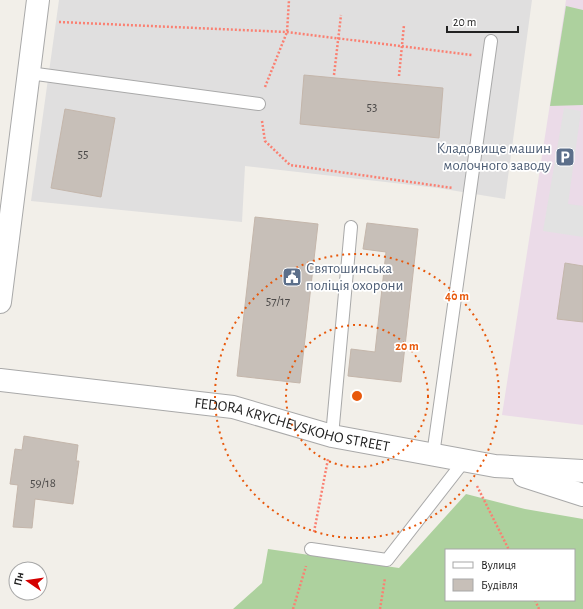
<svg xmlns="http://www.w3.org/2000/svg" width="583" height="609" font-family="'Alegreya Sans',sans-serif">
<rect width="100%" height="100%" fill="#f2efe9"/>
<polygon fill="#e0dfdf" points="59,0 532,0 505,199 438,188 245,166 242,222 31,201"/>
<polygon fill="#ebdbe8" points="566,0 583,0 583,425 502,415"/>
<g fill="#add19e" fill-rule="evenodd">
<polygon points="566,6 583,10 583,105 550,106"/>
<path d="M466,494L525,509L583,519V609H233L262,583L268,549L399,568ZM446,550H574V600H446Z"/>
</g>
<polygon fill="#e2e2e2" points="564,108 581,111 568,204 583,206 583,237 543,231"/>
<g fill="#c7bfb8" stroke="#c4b6ab">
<polygon points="304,75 443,88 439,138 300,124"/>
<polygon points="65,109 115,118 101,197 51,188"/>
<polygon points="255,217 318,224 300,383 237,376"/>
<polygon points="367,223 418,229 401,382 348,376 351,349 375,352 386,252 363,249"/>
<polygon points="565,263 583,266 583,322 557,319"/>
<polygon points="24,436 78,445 76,461 79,461 73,504 35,499 32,528 13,527 18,485 10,484 15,449 22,450"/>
</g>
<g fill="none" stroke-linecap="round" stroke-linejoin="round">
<defs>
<g id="service">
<polyline points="29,73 259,104"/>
<polyline points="332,436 351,227"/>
<polyline points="433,455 491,41"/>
<polyline points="311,549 387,560 464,461"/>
</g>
<g id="minor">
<polyline points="0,302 38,0"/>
<path id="s1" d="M0,380L233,407L332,436L495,466L583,471"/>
<polyline points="524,476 583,495"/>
</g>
</defs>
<use href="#service" stroke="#a9a9a9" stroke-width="14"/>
<use href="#minor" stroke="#a9a9a9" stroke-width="24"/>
<g stroke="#fa8072" stroke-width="2.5" stroke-dasharray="2 2" stroke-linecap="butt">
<polyline points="59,22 287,32 472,55"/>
<polyline points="334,75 341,15"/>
<polyline points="399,76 404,25"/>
<polyline points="265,87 287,32 289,0"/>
<polyline points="262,121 265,141 290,165 453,188"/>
<polyline points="477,486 509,550"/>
<polyline points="314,532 328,459"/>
<polyline points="535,600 539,609"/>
<polyline points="293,609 306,566"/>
<polyline points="380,609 385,578"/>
</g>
<use href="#service" stroke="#fff" stroke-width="12"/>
<use href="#minor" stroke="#fff" stroke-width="22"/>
</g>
<g fill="none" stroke="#e8590c" stroke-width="2" stroke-dasharray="2 4">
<circle cx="357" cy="396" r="71"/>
<circle cx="357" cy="396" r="142"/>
</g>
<defs>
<symbol id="parking-square" viewBox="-11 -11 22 22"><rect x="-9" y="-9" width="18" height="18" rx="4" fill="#5c6f8a" stroke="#fff"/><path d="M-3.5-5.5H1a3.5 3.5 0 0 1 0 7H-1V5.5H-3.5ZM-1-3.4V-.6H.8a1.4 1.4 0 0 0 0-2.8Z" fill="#fff"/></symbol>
<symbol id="civic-square" viewBox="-11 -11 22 22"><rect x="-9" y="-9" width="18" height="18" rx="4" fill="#5c6f8a" stroke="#fff"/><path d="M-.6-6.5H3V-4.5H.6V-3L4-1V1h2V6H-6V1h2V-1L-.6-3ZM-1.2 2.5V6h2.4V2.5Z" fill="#fff"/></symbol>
</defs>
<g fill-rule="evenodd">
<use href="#parking-square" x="554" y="146" width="22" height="22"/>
<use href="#civic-square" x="281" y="266" width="22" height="22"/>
</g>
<g text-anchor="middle" stroke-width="3.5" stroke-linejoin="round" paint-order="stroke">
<g font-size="13" fill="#4b4948">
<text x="372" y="111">53</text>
<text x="83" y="158">55</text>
<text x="278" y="305">57/17</text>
<text x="43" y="487">59/18</text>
</g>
<g font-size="15" fill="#4e5e75" stroke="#fff" text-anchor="end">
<text x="551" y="153">Кладовище машин<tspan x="551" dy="17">молочного заводу</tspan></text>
<text x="306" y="273" text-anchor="start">Святошинська<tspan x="306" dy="17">поліція охорони</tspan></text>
</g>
<g font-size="15" fill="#222" stroke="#fff">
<text dy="5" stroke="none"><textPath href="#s1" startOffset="296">FEDORA KRYCHEVSKOHO STREET</textPath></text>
</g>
</g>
<circle cx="357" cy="396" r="6" fill="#e8590c" stroke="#fff" stroke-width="2"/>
<g font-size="12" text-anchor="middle" font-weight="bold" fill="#e8590c" stroke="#fff" stroke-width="3.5" stroke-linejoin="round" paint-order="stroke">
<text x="457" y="300">40 m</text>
<text x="407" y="350">20 m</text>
</g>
<rect x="445" y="549" width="130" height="52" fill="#ffffff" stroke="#a7a7a7"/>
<rect x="453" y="562" width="20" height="6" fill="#ffffff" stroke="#a7a7a7"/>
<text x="481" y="569" font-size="12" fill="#222222">Вулиця</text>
<rect x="453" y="579" width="20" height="12" fill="#c7bfb8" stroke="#a7a7a7"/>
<text x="481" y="589" font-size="12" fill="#222222">Будівля</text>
<g transform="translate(28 581) rotate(283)"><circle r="19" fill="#ffffff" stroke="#a7a7a7"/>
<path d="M0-3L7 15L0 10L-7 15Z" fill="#d40000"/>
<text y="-6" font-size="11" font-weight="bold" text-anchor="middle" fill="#222222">Пн</text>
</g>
<path d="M447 26v6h71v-6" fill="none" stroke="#222222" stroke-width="2"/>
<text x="453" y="26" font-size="12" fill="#222222" stroke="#ffffff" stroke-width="3" paint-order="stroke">20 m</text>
</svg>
